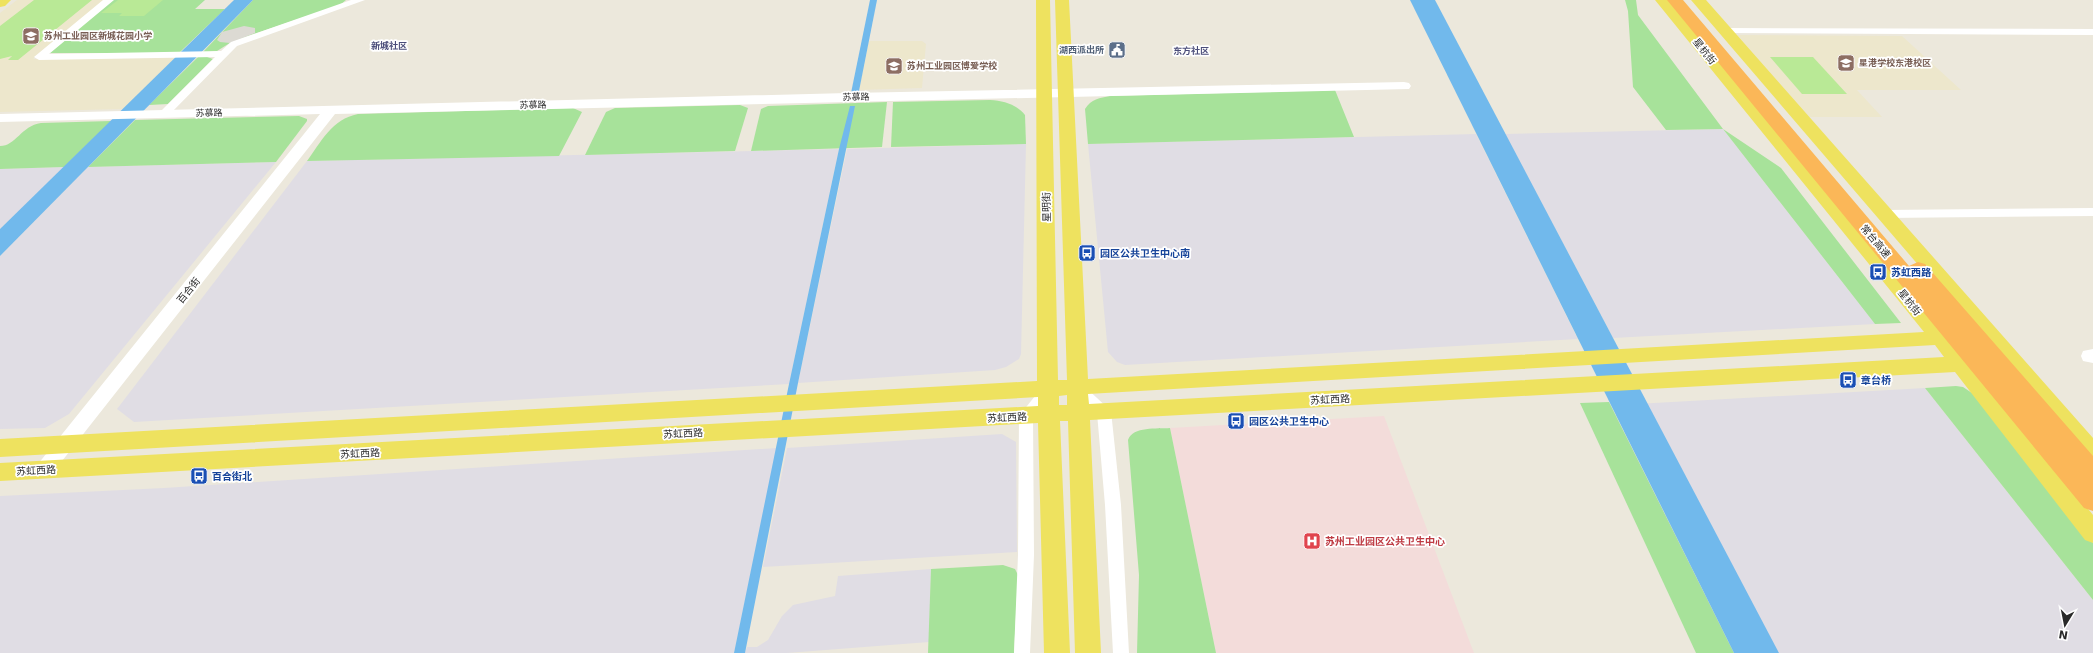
<svg xmlns="http://www.w3.org/2000/svg" width="2093" height="653" font-family="'DejaVu Sans','Noto Sans SC',sans-serif">
<rect width="100%" height="100%" fill="#ece8dc"/>
<g fill="#e0dde4">
<polygon points="1723,129 1875,324 1613,338 1505,134"/>
<polygon points="1476,134 1578,339 1125,365 1117,362 1108,352 1088,144"/>
<polygon points="1026,144 1021,354 1019,359 1006,367 995,370 798,383 847,149"/>
<polygon points="839,149 789,384 134,422 117,409 307,161"/>
<polygon points="276,162 69,414 45,428 0,429 0,256 88,167"/>
<polygon points="64,167 0,229 0,169"/>
<polygon points="1925,388 2093,600 2093,653 1773,653 1636,404"/>
<polygon points="1002,434 1016,442 1017,552 763,567 787,448"/>
<polygon points="777,448 734,653 0,653 0,496 164,488"/>
<polygon points="931,569 929,642 787,653 745,653 747,647 757,647 768,640 782,616 793,605 835,596 838,576"/>
</g>
<g fill="#ede7cc">
<polygon points="17,0 106,0 33,59 175,58 123,109 0,112 0,13"/>
<polygon points="1736,35 1902,36 1961,90 1857,90 1882,117 1807,117"/>
<polygon points="869,41 922,41 926,44 922,88 859,90"/>
</g>
<polygon fill="#f3dcda" points="1384,416 1474,653 1216,653 1170,428"/>
<g fill="#a7e29a">
<polygon points="113,0 205,0 195,9 225,9 179,53 49,53"/>
<polygon points="253,0 346,0 340,5 233,41 217,51 202,53"/>
<polygon points="1625,0 1636,0 1638,15 1723,129 1781,168 1901,323 1875,324 1723,129 1666,130 1633,87 1628,11"/>
<polygon points="198,57 207,57 213,59 168,104 149,105"/>
<path d="M1335,90L1354,137L1088,144L1085,109C1091,99 1100,98 1110,96Z"/>
<path d="M990,100C1004,101 1016,104 1025,115L1026,144L891,147L893,102Z"/>
<polygon points="887,102 882,147 751,151 761,109 768,106"/>
<polygon points="740,105 748,108 735,151 585,155 606,112 615,108"/>
<path d="M573,108L582,112L559,156L307,161C321,142 332,119 358,114Z"/>
<polygon points="299,116 307,119 307,121 276,162 88,167 135,120"/>
<path d="M111,121L64,167L0,169V146C16,146 21,126 41,123Z"/>
<polygon points="1956,386 1963,387 1975,395 2093,543 2093,600 1925,388"/>
<polygon points="1609,402 1734,653 1696,653 1580,403"/>
<path d="M1170,428L1216,653H1137L1139,575L1128,440C1133,426 1157,429 1170,428Z"/>
<polygon points="1003,565 1015,569 1018,575 1014,653 928,653 931,569"/>
</g>
<g fill="#b9e996">
<polygon points="34,0 92,0 18,60 8,60 12,56 0,59 0,26"/>
<polygon points="118,0 163,0 144,16 119,16 122,13 101,13"/>
<polygon points="1770,57 1813,57 1847,94 1802,94"/>
</g>
<polygon fill="#dcdad3" points="244,26 255,28 255,33 230,43 220,42 217,40 222,32"/>
<g fill="#71b9ec">
<polygon points="234,0 253,0 0,256 0,229"/>
<polygon points="870,0 877,0 859,91 851,93"/>
<polygon points="1410,0 1435,0 1779,653 1734,653"/>
<polygon points="850,106 855,106 798,383 745,653 734,653 789,384 839,149"/>
</g>
<g fill="none" stroke-linecap="round" stroke-linejoin="round">
<g fill="#fff" fill-rule="evenodd">
<polygon points="103,0 114,0 49,54 221,51 231,42 351,0 365,0 237,46 168,116 164,117 159,114 160,112 215,57 39,60 34,57"/>
<polygon points="1725,28 2093,29 2093,35 1722,33 1722,29"/>
<polygon points="2093,208 2093,216 1884,218 1878,214 1884,210"/>
<polygon points="1077,383 1082,384 1111,411 1121,505 1129,653 1113,653 1105,505 1097,413 1072,392 1070,388 1072,384"/>
<polygon points="1048,385 1053,386 1055,390 1033,417 1034,555 1030,653 1014,653 1018,555 1019,416 1043,386"/>
</g>
<g fill="#fff" fill-rule="evenodd">
<polygon points="1404,82 1409,83 1411,86 1409,89 335,114 51,475 44,477 37,475 34,469 320,114 0,122 0,114 848,93"/>
<polygon points="2093,349 2093,363 2083,361 2081,356 2083,351"/>
</g>
<g fill="#eee25f" fill-rule="evenodd">
<polygon points="0,0 11,0 5,6 0,7"/>
<path d="M1036,0H1050L1058,380H1067L1055,0H1069L1088,379L1924,332L1655,0H1669L1945,331L1974,330L1691,0H1706L2093,438V462L2085,459L2008,370L1978,371L2093,515V543L2085,540L1955,372L1090,420L1101,653H1075L1068,421H1060L1070,653H1044L1038,423L0,481V463L1038,406V397L0,457V439L1037,381ZM1986,344L1996,355L1966,356L1957,345ZM1935,345L1944,357L1089,404L1088,394ZM1067,395V405H1059V396Z"/>
</g>
<polygon fill="#fbb758" fill-rule="evenodd" points="1667,0 1683,0 1909,266 1918,262 1925,264 2093,456 2093,511 2084,508"/>
</g>
<defs>
<symbol id="school-square" viewBox="-11 -11 22 22"><rect x="-9" y="-9" width="18" height="18" rx="4" fill="#8d6e63" stroke="#fff"/><path d="M0-5L7-2L0 1L-7-2ZM-4 1L0 2.5L4 1V4Q0 6-4 4Z" fill="#fff"/></symbol>
<symbol id="civic-square" viewBox="-11 -11 22 22"><rect x="-9" y="-9" width="18" height="18" rx="4" fill="#5c6f8a" stroke="#fff"/><path d="M-.6-6.5H3V-4.5H.6V-3L4-1V1h2V6H-6V1h2V-1L-.6-3ZM-1.2 2.5V6h2.4V2.5Z" fill="#fff"/></symbol>
<symbol id="bus-square" viewBox="-11 -11 22 22"><rect x="-9" y="-9" width="18" height="18" rx="4" fill="#1a4fb4" stroke="#fff"/><path d="M-5-6H5V4H4V6H2V4H-2V6H-4V4H-5ZM-3.5-4V0h7V-4ZM-3.5 1.2v1.5H-2V1.2ZM2 1.2v1.5H3.5V1.2Z" fill="#fff"/></symbol>
<symbol id="hospital-square" viewBox="-11 -11 22 22"><rect x="-9" y="-9" width="18" height="18" rx="4" fill="#e0444e" stroke="#fff"/><path d="M-5-5h3v3.5h4V-5h3V5h-3V1.5h-4V5h-3Z" fill="#fff"/></symbol>
</defs>
<g fill-rule="evenodd">
<use href="#school-square" x="21" y="26" width="20" height="20"/>
<use href="#civic-square" x="1107" y="40" width="20" height="20"/>
<use href="#school-square" x="1836" y="53" width="20" height="20"/>
<use href="#school-square" x="884" y="56" width="20" height="20"/>
<use href="#bus-square" x="1077" y="243" width="20" height="20"/>
<use href="#bus-square" x="1868" y="262" width="20" height="20"/>
<use href="#bus-square" x="1838" y="370" width="20" height="20"/>
<use href="#bus-square" x="1226" y="411" width="20" height="20"/>
<use href="#bus-square" x="189" y="466" width="20" height="20"/>
<use href="#hospital-square" x="1302" y="531" width="20" height="20"/>
</g>
<g text-anchor="middle" stroke-width="3.5" stroke-linejoin="round" paint-order="stroke">
<g font-size="9" font-weight="bold" fill="#785e54" stroke="#fff" text-anchor="start">
<text x="44" y="39">苏州工业园区新城花园小学</text>
<text x="1859" y="66">星港学校东港校区</text>
<text x="907" y="69">苏州工业园区博爱学校</text>
</g>
<g font-size="9" font-weight="bold" fill="#4b4d7a" stroke="#fff">
<text x="389" y="49">新城社区</text>
<text x="1191" y="54">东方社区</text>
</g>
<g font-size="9" font-weight="bold" fill="#4e5e75" stroke="#fff" text-anchor="end">
<text x="1104" y="53">湖西派出所</text>
</g>
<g font-size="9" fill="#2a2a2a" stroke="#fff">
<text transform="translate(856 97) rotate(-1)" y="3">苏慕路</text>
<text transform="translate(533 105) rotate(-1)" y="3">苏慕路</text>
<text transform="translate(209 113) rotate(-1)" y="3">苏慕路</text>
</g>
<g font-size="10" fill="#2a2a2a" stroke="#fff">
<text transform="translate(1705 51) rotate(51)" y="4">星杭街</text>
<text transform="translate(1046 207) rotate(-91)" y="4">星明街</text>
<text transform="translate(1876 241) rotate(50)" y="4">常台高速</text>
<text transform="translate(188 290) rotate(-51)" y="4">百合街</text>
<text transform="translate(1910 302) rotate(51)" y="4">星杭街</text>
<text transform="translate(1330 399) rotate(-3)" y="4">苏虹西路</text>
<text transform="translate(1007 417) rotate(-3)" y="4">苏虹西路</text>
<text transform="translate(683 433) rotate(-3)" y="4">苏虹西路</text>
<text transform="translate(360 453) rotate(-3)" y="4">苏虹西路</text>
<text transform="translate(36 470) rotate(-3)" y="4">苏虹西路</text>
</g>
<g font-size="10" font-weight="bold" fill="#164399" stroke="#fff" text-anchor="start">
<text x="1100" y="257">园区公共卫生中心南</text>
<text x="1891" y="276">苏虹西路</text>
<text x="1861" y="384">章台桥</text>
<text x="1249" y="425">园区公共卫生中心</text>
<text x="212" y="480">百合街北</text>
</g>
<g font-size="10" font-weight="bold" fill="#be3a42" stroke="#fff" text-anchor="start">
<text x="1325" y="545">苏州工业园区公共卫生中心</text>
</g>
</g>
<g transform="translate(2065 625) rotate(190)" stroke="#ffffff" stroke-width="3" paint-order="stroke">
<path d="M0-3L7 15L0 10L-7 15Z" fill="#2a2a2a"/>
<text y="-6" font-size="11" font-weight="bold" text-anchor="middle" fill="#2a2a2a">N</text>
</g>
</svg>
